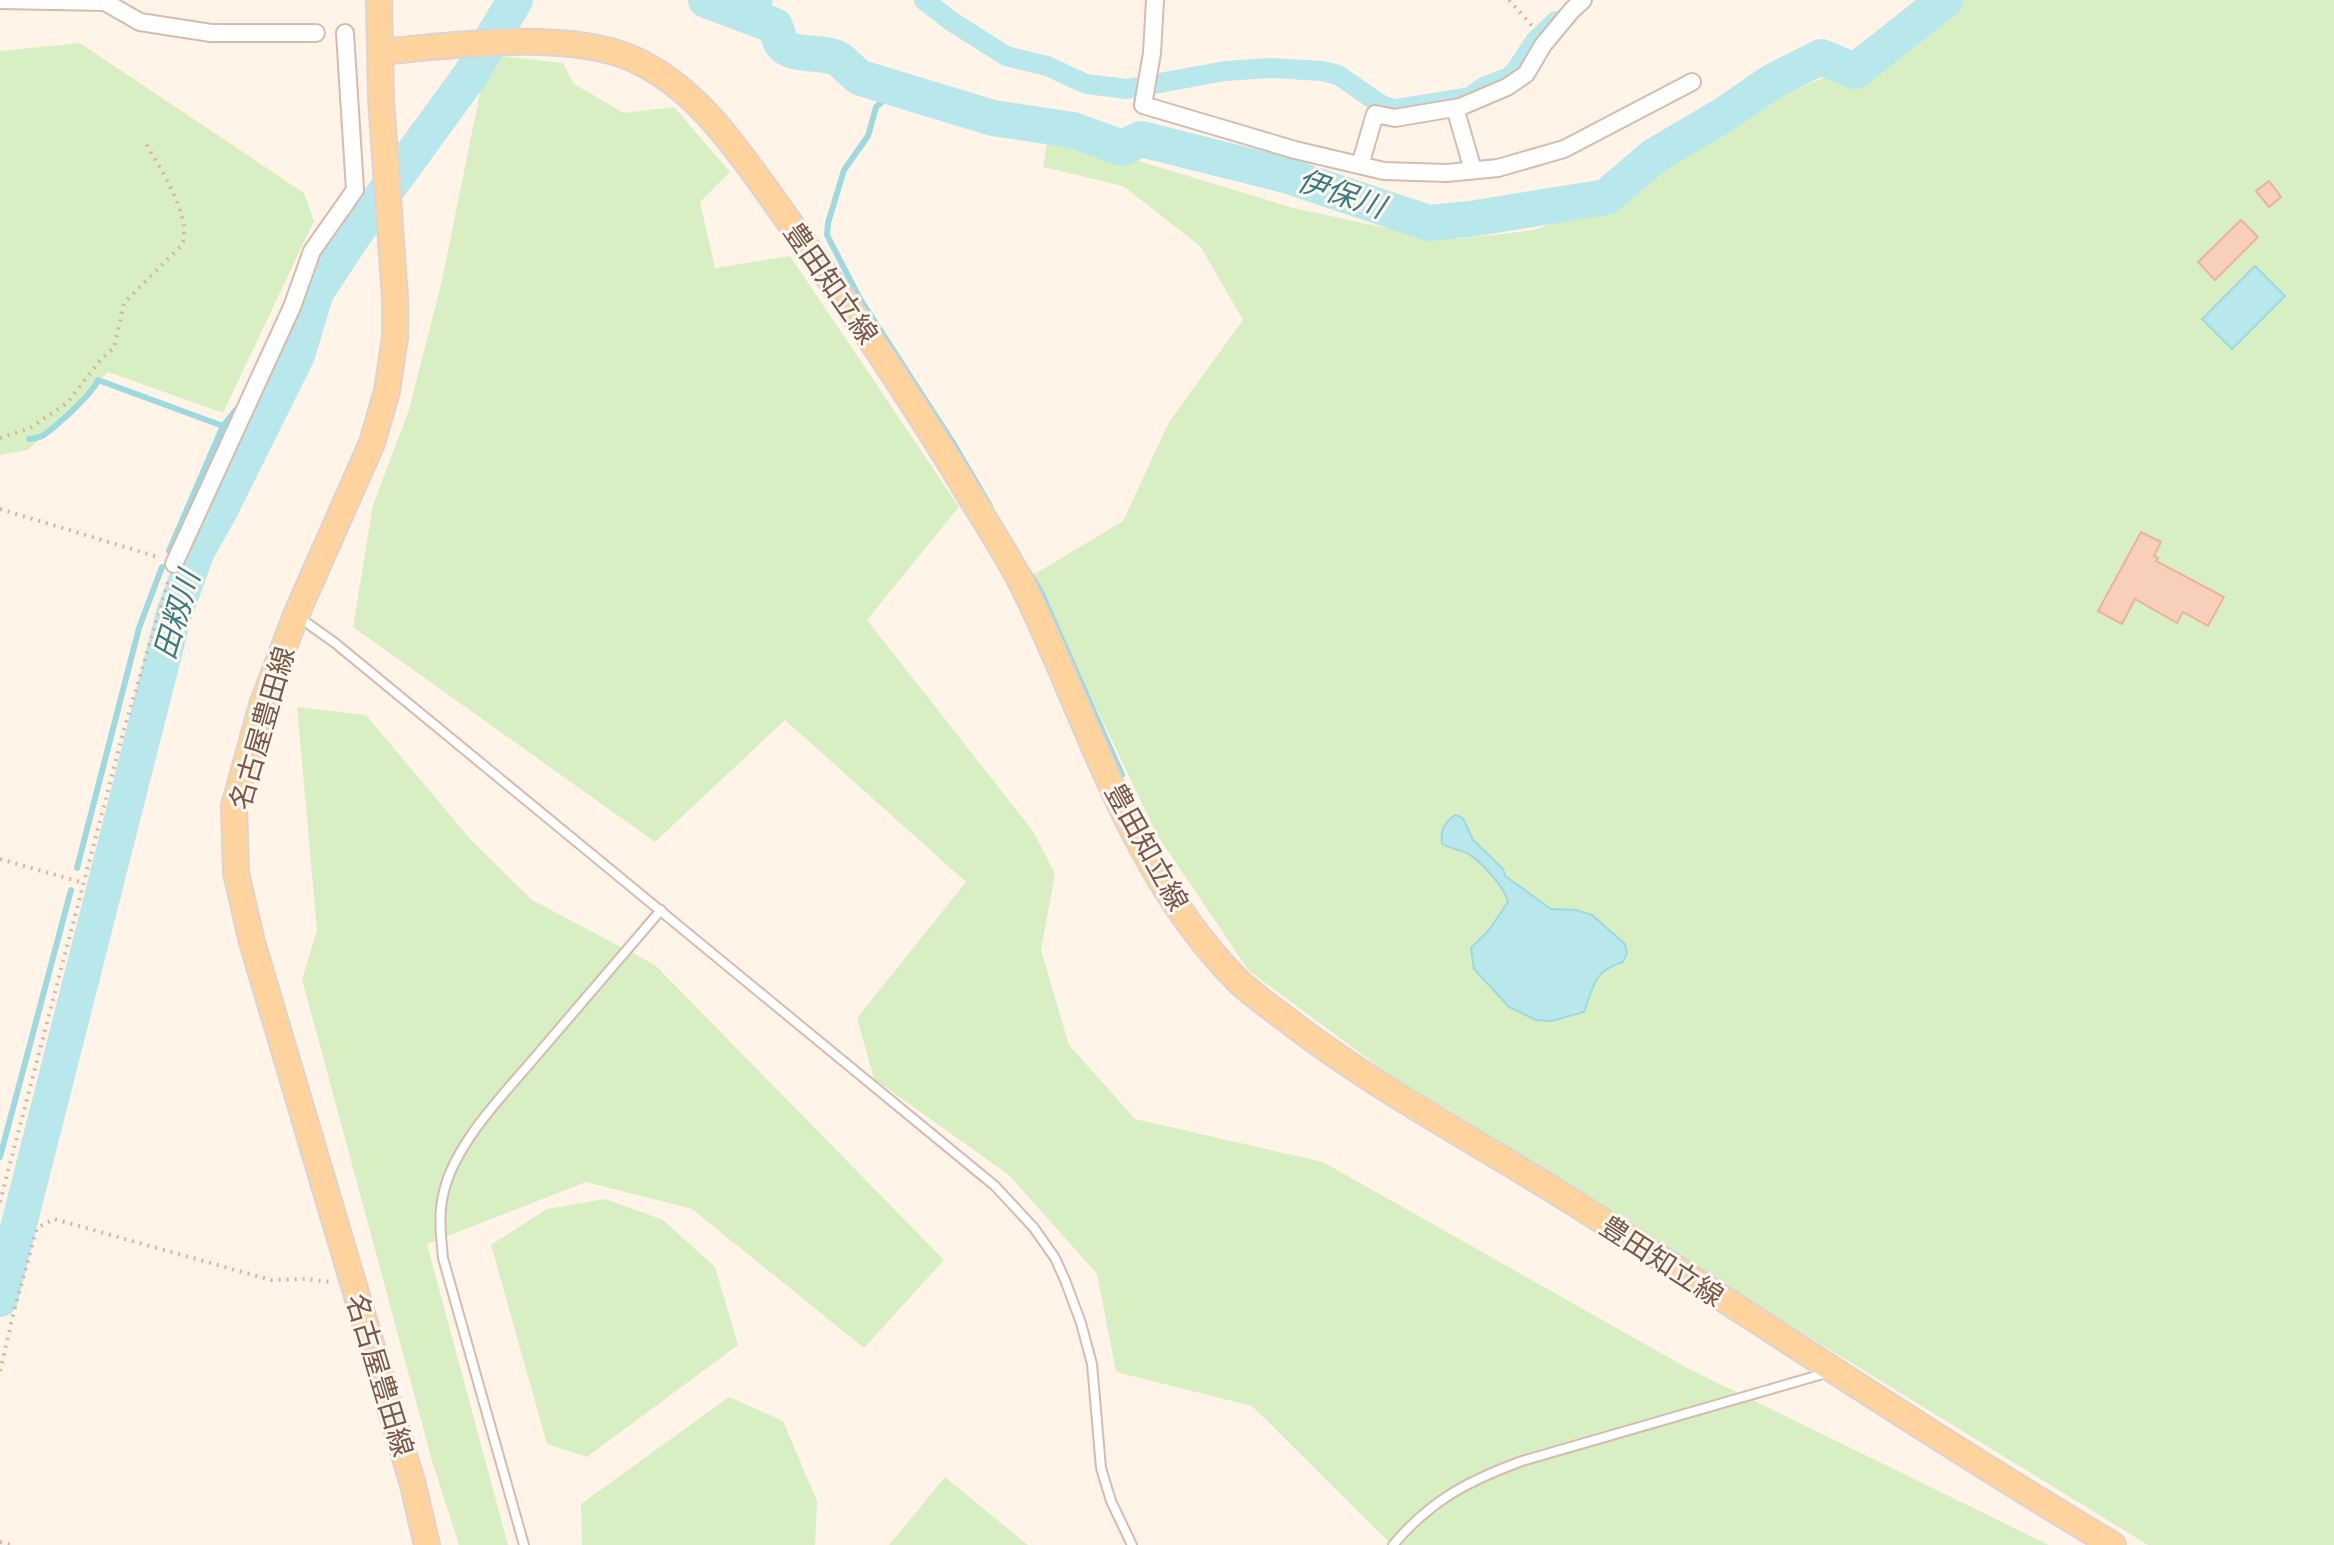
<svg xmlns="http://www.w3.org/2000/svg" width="2334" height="1545" font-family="Karla,'Noto Sans JP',sans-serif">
<rect width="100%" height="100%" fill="#fff4e7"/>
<g fill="#d8efc3">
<polygon points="1945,0 2334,0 2334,1545 2148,1545 1682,1259 1398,1081 1249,971 1157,835 1033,575 1123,521 1169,422 1243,320 1200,246 1123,186 1043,167 1048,138 1119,155 1293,208 1410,233 1457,239 1534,230 1631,195 1734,114 1836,73"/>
<polygon points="80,43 304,193 314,221 223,413 108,372 28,450 0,455 0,51"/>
<polygon points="502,56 563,63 574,84 624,113 674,107 730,172 700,202 715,268 790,256 959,507 867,620 1033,831 1055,874 1041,950 1069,1045 1135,1119 1323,1162 1689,1369 2049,1545 1392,1545 1252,1406 1116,1372 1097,1274 1009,1175 874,1079 857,1018 966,882 785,720 655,842 353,627 373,505 409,410 442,280 485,68"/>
<polygon points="297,707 366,715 471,840 532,900 655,965 944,1260 864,1348 692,1209 586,1182 427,1244 508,1545 459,1545 432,1461 302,979 317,930"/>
<polygon points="605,1199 663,1220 715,1267 738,1345 587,1457 547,1444 491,1245 547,1209"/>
<polygon points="729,1397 783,1421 817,1501 815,1545 582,1545 581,1504"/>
<polygon points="945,1477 1028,1545 889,1545"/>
</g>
<g fill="#b8e8eb" stroke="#9dd9de" stroke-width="2">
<polygon points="2255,266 2285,296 2232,349 2202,319"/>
<path d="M1455,815L1463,818L1473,840L1503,869L1505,876L1551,909L1576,910L1592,915L1625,944L1627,953L1623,962C1593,971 1594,986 1584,1012L1551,1021L1536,1020L1509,1007L1474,969L1471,948L1489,930L1508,902C1506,889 1480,860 1467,853C1459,849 1450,849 1442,844C1440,830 1444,823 1455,815Z"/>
</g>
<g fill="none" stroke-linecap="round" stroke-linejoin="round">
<g stroke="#9dd9de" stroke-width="6">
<polyline points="897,89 876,107 868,136 844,170 828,223 827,235 860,299 955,446 990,506"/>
<path d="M29,439C32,439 40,437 42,436C55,428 93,393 98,380L223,426"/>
<polyline points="169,551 223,426 236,410"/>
<polyline points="1028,571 1040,590 1122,775"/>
<polyline points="77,868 139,628 162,567"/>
<polyline points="0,1157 71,890"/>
</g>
<g stroke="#b8e8eb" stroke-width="20">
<polyline points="924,0 951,21 1006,56 1047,66 1086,84 1127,89 1225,71 1270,68 1322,71 1338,75 1383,106 1395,109 1470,97 1485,86 1509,77 1516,70 1535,41 1556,21"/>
<polyline points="746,15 763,0"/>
</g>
<g stroke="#b8e8eb" stroke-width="36">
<path d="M706,0L775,26C777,31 779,40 782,44C792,57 822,51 837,58C843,61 852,73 861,78L993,118L1073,130L1122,148L1141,139L1285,175L1429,223L1470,219L1606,197L1654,156L1722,116L1773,81L1821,57L1855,71L1945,0"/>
<polyline points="0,1299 174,614 197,551 219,512 297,355 316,292 353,236 471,74 515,0"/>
</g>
</g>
<g fill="#f7cfbb" stroke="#ecb39a" stroke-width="2">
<polygon points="2269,181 2281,197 2269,207 2256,191"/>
<polygon points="2241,220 2258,237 2215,280 2198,262"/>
<polygon points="2141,532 2161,542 2154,556 2158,558 2156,561 2224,597 2208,626 2183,612 2177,623 2135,599 2122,624 2098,611"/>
</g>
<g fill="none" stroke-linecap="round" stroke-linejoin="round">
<defs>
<g id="lane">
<polyline points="300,618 335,643 995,1186 1034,1228 1055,1258 1065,1280 1081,1323 1092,1364 1101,1468 1111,1501 1132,1545"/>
<path d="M524,1545L443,1258C441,1236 438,1214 444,1191C456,1142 505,1093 537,1055C579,1006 620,958 661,910"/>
<path d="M1393,1545C1431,1500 1468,1481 1522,1461L1830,1372"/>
</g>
<g id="street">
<polyline points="0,0 105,2 140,22 211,33 316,33"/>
<polyline points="1155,0 1152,53 1143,105 1295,150 1384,171 1447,173 1498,168 1564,149 1692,82"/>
<polyline points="1455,108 1473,170"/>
<polyline points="1360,165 1375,114 1395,118 1460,107 1507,87 1526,74 1543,45 1572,10 1583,0"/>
<polyline points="174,564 292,307 312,251 355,190 345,33"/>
</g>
<g id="primary">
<polyline points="379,0 381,99 395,298 395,337 387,391 372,443 296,615 262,705 234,806 236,873 252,942 413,1485 427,1545"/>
<path d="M381,52C451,45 568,30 633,59C703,90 746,163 790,223C853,312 914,402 970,496C989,527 1009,557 1025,590C1090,723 1131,874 1238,981C1255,997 1276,1011 1295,1026C1382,1092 1479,1143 1571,1201C1752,1316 1929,1435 2113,1545"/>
</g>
</defs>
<use href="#lane" stroke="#d5bcae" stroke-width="12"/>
<use href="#street" stroke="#d5bcae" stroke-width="20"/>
<use href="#primary" stroke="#ddd3cf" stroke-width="28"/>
<g stroke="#ddb19e" stroke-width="4" stroke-dasharray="2 6" stroke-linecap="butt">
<polyline points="1509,0 1534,28"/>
<path d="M0,438L30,428L67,403L102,358L114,348L124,303L182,245C193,217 159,167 145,142"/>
<polyline points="0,509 158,557"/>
<polyline points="0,859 84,883"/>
<polyline points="0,1202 123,733 169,579"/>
<polyline points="0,1371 15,1307 37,1228 54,1219 271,1280 307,1279 331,1282"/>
<polyline points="0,1542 12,1545"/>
</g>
<use href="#lane" stroke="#fff" stroke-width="8"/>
<use href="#street" stroke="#fff" stroke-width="16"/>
<use href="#primary" stroke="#ffd39e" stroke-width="24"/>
</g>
<g text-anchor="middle" stroke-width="6" stroke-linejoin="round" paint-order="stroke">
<g font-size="28" fill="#7c5647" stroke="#fff8f0">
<text transform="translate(831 283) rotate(55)" y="10">豊田知立線</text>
<text transform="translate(262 728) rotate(-74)" y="10">名古屋豊田線</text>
<text transform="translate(1147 847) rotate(61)" y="10">豊田知立線</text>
<text transform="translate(1662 1261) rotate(33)" y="10">豊田知立線</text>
<text transform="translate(380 1375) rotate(73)" y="10">名古屋豊田線</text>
</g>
<g font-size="30" font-style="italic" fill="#397c83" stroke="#fff8f0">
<text transform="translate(1341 194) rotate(19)" y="10">伊保川</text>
<text transform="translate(177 615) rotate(-73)" y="10">田籾川</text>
</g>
</g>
</svg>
